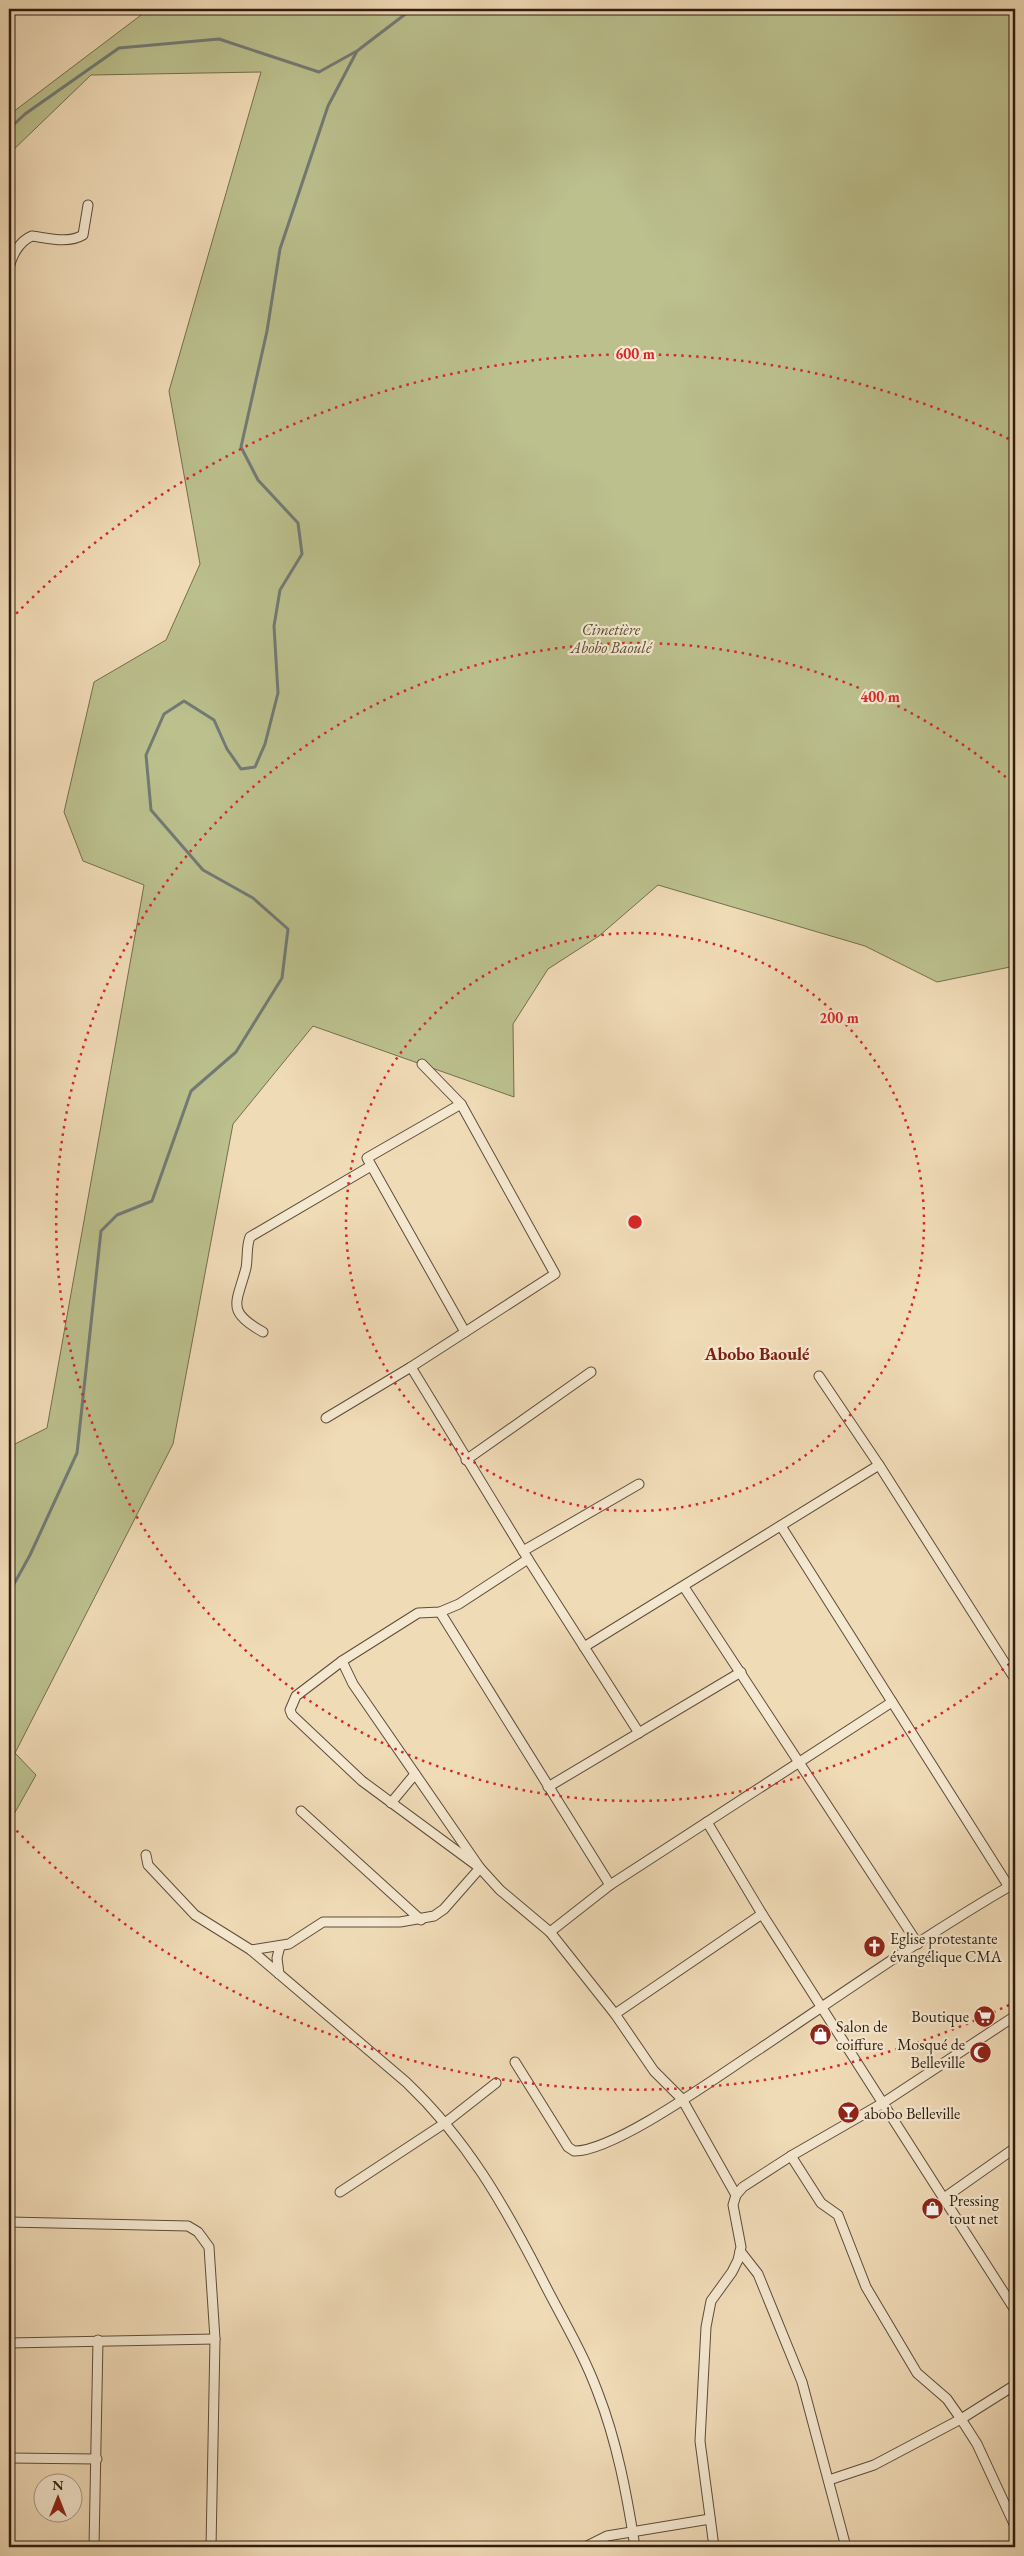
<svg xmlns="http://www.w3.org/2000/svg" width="1024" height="2556" font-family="'EB Garamond',serif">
<rect width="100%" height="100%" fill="#f0dbb7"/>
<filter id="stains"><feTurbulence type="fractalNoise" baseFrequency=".004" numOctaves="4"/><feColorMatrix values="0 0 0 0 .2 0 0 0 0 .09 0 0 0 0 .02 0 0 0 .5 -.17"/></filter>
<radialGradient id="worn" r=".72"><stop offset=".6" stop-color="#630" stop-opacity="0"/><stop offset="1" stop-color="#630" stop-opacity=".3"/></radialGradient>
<polygon fill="#bbc08d" stroke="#746e4e" points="149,9 1015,9 1015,966 937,982 865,946 658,885 599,936 548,969 513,1024 514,1097 313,1026 233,1124 173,1444 15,1753 36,1775 9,1823 9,1447 47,1428 144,885 83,861 64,812 94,682 166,640 200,564 169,391 261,72 91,75 9,154 9,115"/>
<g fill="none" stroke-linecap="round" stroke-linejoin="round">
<g stroke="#727a75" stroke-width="3">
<polyline points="9,129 25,114 119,48 219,39 319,72 355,52"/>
<polyline points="9,1593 30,1555 77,1453 101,1231 117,1215 152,1201 191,1091 236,1052 282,978 288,929 253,898 203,870 151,810 146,755 164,714 184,701 214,720 227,749 241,769 255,767 265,744 278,693 274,626 280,590 302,554 298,523 258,480 241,447 267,331 280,249 328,106 357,51 412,9"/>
</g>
<defs>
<g id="minor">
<path d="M9,271C10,258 19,241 32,236C48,238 68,244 83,235L88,205"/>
<polyline points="422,1064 461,1104 555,1274 411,1367 528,1559 639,1733"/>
<polyline points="461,1104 367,1158 465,1332"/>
<path d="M263,1332C225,1311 237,1303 246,1268C248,1258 246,1247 250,1237L371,1166"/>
<polyline points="819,1376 879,1465 1015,1679"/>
<polyline points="326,1418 411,1367"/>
<polyline points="466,1460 591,1372"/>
<polyline points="781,1526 1009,1887"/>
<polyline points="523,1551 639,1484"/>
<polyline points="684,1587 918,1944"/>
<polyline points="440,1612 610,1885"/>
<polyline points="584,1647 879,1465"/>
<polyline points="342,1661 353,1684 480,1868 500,1890 550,1932 615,2014 654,2071 682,2099 736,2195"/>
<polyline points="548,1787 741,1672"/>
<polyline points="391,1803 415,1774"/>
<polyline points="301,1811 421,1920"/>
<polyline points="707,1822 762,1914 1015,2310"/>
<path d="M146,1855L148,1865L195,1915L251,1950L406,2082C467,2140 503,2203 541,2277C560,2315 583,2352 598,2393C617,2442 627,2495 635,2547"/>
<polyline points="550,1932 610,1885 892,1702"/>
<polyline points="251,1950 289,1944 323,1922 400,1922 434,1916 444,1909 480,1868 362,1781 292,1715 290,1710 296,1696 342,1661 418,1613 440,1612 459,1604 528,1559"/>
<polyline points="279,1974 277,1958 280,1946"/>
<polyline points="615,2014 762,1914"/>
<path d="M515,2062L568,2147L574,2151C614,2152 721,2074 758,2050C843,1993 927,1934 1015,1883"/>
<polyline points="791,2156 821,2203 838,2215 866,2287 917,2373 947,2399 961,2419 874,2465 829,2480"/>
<polyline points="340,2192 445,2123 496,2083"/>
<polyline points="944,2198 1015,2148"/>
<polyline points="9,2222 188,2226 198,2232 209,2247 215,2339 211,2547"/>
<polyline points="740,2251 758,2274 802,2382 846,2547"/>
<polyline points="9,2343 215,2339"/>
<polyline points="1015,2385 961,2419 977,2444 1015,2526"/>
<polyline points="9,2458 97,2459"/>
<polyline points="94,2547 98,2340"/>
<polyline points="585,2547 607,2536 710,2519"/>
<polyline points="714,2547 700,2441 706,2327 711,2301 732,2272 738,2260 741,2247 733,2205 736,2195 743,2187 791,2156 883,2103 1015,2016"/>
</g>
</defs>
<use href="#minor" stroke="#5e4c3a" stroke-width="11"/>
<use href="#minor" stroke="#f5e8d0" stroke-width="9"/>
</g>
<g fill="none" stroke="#d62828" stroke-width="2.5" stroke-dasharray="2.5 5">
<circle cx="635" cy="1222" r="289"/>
<path d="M1015 1659A579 579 0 1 1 1015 785"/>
<path d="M1009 2005A868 868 0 0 1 11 1825M11 619A868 868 0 0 1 1009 439"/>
</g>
<defs>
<symbol id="church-disc" viewBox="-11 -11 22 22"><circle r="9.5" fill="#8f2418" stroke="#f5e8d0"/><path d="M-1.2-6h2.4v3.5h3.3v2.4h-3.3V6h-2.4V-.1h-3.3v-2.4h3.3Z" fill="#fff"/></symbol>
<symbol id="supermarket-disc" viewBox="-11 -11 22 22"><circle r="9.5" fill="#8f2418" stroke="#f5e8d0"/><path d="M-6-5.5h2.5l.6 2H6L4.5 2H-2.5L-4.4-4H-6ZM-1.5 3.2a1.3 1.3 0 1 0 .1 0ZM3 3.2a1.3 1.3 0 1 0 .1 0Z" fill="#fff"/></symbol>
<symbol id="shop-disc" viewBox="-11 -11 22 22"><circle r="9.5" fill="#8f2418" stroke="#f5e8d0"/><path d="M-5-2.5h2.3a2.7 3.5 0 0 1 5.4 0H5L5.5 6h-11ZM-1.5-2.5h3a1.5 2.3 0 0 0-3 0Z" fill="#fff"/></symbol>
<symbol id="mosque-disc" viewBox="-11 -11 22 22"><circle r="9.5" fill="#8f2418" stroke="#f5e8d0"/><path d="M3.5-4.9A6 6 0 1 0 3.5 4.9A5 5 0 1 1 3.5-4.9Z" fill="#fff"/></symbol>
<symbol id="bar-disc" viewBox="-11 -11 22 22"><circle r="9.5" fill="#8f2418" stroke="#f5e8d0"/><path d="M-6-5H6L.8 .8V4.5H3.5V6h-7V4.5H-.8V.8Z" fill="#fff"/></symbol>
</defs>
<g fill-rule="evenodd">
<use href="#church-disc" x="862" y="1934" width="25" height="25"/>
<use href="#supermarket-disc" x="972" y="2004" width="25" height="25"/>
<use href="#shop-disc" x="808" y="2022" width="25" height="25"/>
<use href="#mosque-disc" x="968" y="2040" width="25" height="25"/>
<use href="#bar-disc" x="836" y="2100" width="25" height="25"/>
<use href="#shop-disc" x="920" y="2196" width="25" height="25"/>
</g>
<g text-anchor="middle" stroke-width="4.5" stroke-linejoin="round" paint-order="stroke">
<g font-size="16" font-style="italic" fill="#584d36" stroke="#f5e8d0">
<text x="611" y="635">Cimetière<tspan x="611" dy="18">Abobo Baoulé</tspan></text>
</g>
<g font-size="16" fill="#2e1c10" stroke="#f5e8d0" text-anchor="start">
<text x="890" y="1944">Eglise protestante<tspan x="890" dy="18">évangélique CMA</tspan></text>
<text x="969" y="2022" text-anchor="end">Boutique</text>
<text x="836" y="2032">Salon de<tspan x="836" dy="18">coiffure</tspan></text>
<text x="965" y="2050" text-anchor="end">Mosqué de<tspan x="965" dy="18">Belleville</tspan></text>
<text x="864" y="2119">abobo Belleville</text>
<text x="949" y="2206">Pressing<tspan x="949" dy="18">tout net</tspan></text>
</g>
<g font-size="18" font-weight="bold" fill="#7a1f14" stroke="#f5e8d0">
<text x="757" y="1360">Abobo Baoulé</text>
</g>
</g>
<circle cx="635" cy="1222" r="8" fill="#d62828" stroke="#f5e8d0" stroke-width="2.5"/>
<g font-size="15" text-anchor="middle" font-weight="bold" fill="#d62828" stroke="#f5e8d0" stroke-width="4.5" stroke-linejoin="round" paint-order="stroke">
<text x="635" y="359">600 m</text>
<text x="880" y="702">400 m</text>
<text x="839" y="1023">200 m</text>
</g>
<rect width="1024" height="2556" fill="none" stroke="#f0dbb7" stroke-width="30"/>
<rect x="10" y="10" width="1004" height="2536" fill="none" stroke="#2e1c10" stroke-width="2.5"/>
<rect x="15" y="15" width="994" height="2526" fill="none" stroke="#2e1c10"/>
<g transform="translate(58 2498)"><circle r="24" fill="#f5e8d0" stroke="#a59683"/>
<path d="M0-4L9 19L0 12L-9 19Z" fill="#8f2418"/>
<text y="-8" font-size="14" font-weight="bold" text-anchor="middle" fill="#2e1c10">N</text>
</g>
<rect width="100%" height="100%" filter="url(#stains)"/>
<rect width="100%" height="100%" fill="url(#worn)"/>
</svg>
